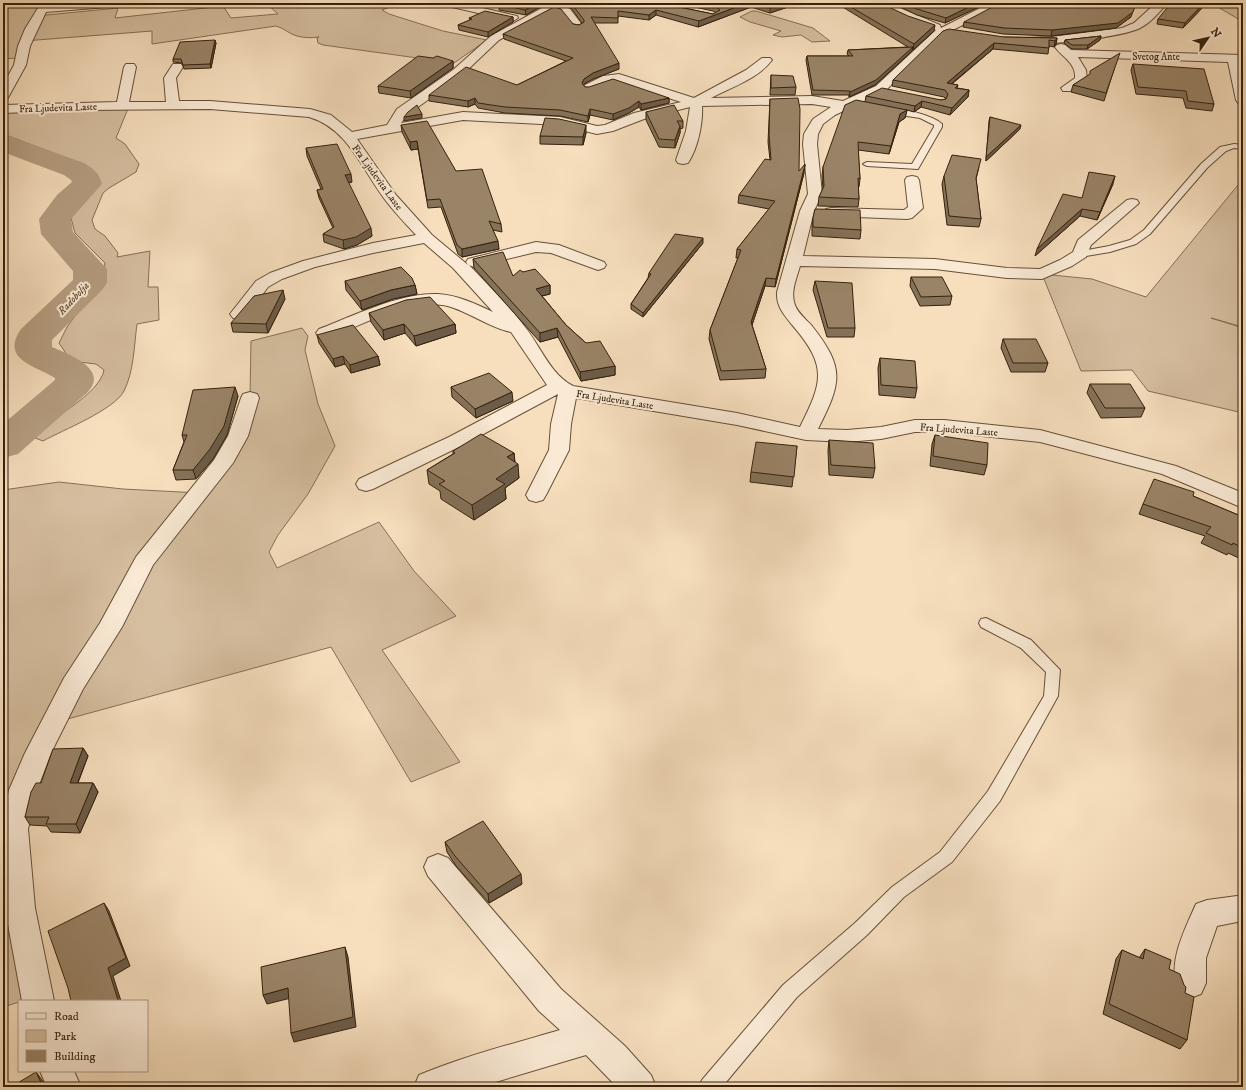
<svg xmlns="http://www.w3.org/2000/svg" width="1246" height="1090" font-family="'IM FELL DW Pica',serif">
<rect width="100%" height="100%" fill="#f7dfbe"/>
<filter id="stains"><feTurbulence type="fractalNoise" baseFrequency=".005" numOctaves="4"/><feColorMatrix values="0 0 0 0 .2 0 0 0 0 .09 0 0 0 0 .02 0 0 0 .5 -.17"/></filter>
<radialGradient id="worn" r=".72"><stop offset=".6" stop-color="#630" stop-opacity="0"/><stop offset="1" stop-color="#630" stop-opacity=".3"/></radialGradient>
<g fill="#d6bfa0" stroke="#867056">
<path d="M3,3H45L36,16L118,8L115,18L223,6L231,18L278,14L266,3H394L398,4L382,10L389,14L443,31L487,40L454,63L323,45L318,43L317,38L319,37C313,38 303,38 297,36C289,34 284,28 276,26L152,44V31L24,41L16,58L3,59Z"/>
<polygon points="1211,3 1243,3 1243,20 1240,20"/>
<polygon points="752,11 756,11 813,28 830,41 812,42 801,35 782,37 773,35 781,31 750,22 740,17"/>
<path d="M129,106L116,138L125,144L139,164L136,172L109,188L103,193L92,220L95,229L105,236L118,253L117,257L150,251L148,287H158L159,320L137,324C134,346 134,371 124,391C114,410 63,430 43,441L27,435C48,422 100,394 104,370L96,364L79,362L67,355L59,343L67,327L103,278L105,263L75,233L71,218L80,200L94,188L91,170L59,155L3,134V109Z"/>
<polygon points="1238,185 1243,187 1243,327 1211,318 1243,328 1243,413 1148,391 1132,370 1081,371 1042,274 1092,279 1146,297"/>
<polygon points="302,328 308,336 305,350 318,404 335,446 308,494 278,535 269,552 277,568 379,522 414,571 456,616 382,650 460,762 411,782 331,647 53,723 3,830 3,490 59,482 123,489 200,493 250,398 251,341"/>
<polygon points="3,872 25,1001 19,1001 19,1002 3,1007"/>
</g>
<g fill="none" stroke-linecap="round" stroke-linejoin="round">
<path fill="#b59e81" fill-rule="evenodd" d="M3,134L84,163C94,169 99,173 102,184L71,219L73,232L107,269V283L102,290L52,340V347C65,353 100,365 93,384C92,387 89,390 88,392L18,454L3,458V424L55,380V378C35,365 0,360 21,329L73,280V271L41,234L39,219L57,195L72,182L71,180L64,175L3,152Z"/>
<defs>
<g id="service">
<path d="M887,109C900,107 933,115 942,124V127L918,169L867,166L863,164L867,162L912,164L934,127V125L920,118L887,113Z"/>
<polygon points="1234,144 1243,145 1243,149 1234,148 1226,151 1207,168 1150,234 1136,244 1110,252 1080,257 1077,256 1075,254 1077,252 1109,246 1130,240 1144,230 1201,164 1220,147"/>
<polygon points="986,618 1031,640 1060,670 1058,696 1000,801 952,862 904,897 867,935 797,997 722,1087 699,1087 702,1080 783,985 855,923 892,887 940,852 988,791 1044,696 1046,672 1021,648 981,627 979,623 981,619"/>
</g>
<g id="minor">
<polygon points="41,3 52,3 51,5 78,3 124,3 119,6 46,12 30,46 26,65 9,96 7,99 3,100 3,85 14,65 18,46 25,29"/>
<polygon points="442,3 461,3 517,16 518,18 513,21 443,5"/>
<path d="M551,3H564L562,6L570,9L583,26L582,28H574L562,13L554,10L499,40L461,76L407,115L401,123L463,112L560,117L597,126L605,125L634,113L681,102L618,82C607,83 595,93 585,91L583,88L585,85L603,76L619,74L694,98L746,70L762,58H770L772,60C758,79 731,87 711,98L812,96L843,101L876,86L936,30L908,20L876,5L875,3H888L940,25L941,28L990,3H1003L1002,5L941,36L884,92L835,115L823,124L818,134L817,144L822,194L814,211L803,256L935,259L1007,268L1040,269L1060,260L1073,252L1078,240L1127,200L1132,199L1137,200L1139,203L1091,245L1086,257L1072,266L1042,279L1007,278L935,269L800,266C797,277 791,290 794,302C796,312 806,319 812,326C846,369 841,383 818,429L847,430L881,427L915,420H944L1040,430L1176,466L1243,493V508L1162,474L1040,442L944,432H915L881,439L847,442L806,440L737,425L576,398L571,424L569,450L546,495L543,500L536,502L529,500L526,495L549,450L551,424L558,394L463,445L373,489L366,491L359,489L356,484L359,479L449,437L547,385L511,332C493,329 470,313 451,307C417,295 363,324 331,337L325,338L319,337L316,333L319,329C353,316 401,292 438,294C457,295 476,304 493,312L453,268L424,243L373,253L315,267L282,279L268,287L245,318L239,319L233,318L230,314L256,281L270,273L303,261L373,243L416,235C406,224 395,213 386,201C362,170 349,129 309,117L210,109L80,110L3,113V105L117,102L124,67L126,64H134L136,67L129,102H166L164,78L173,64H181L183,67L176,78L179,101H210L310,109L331,115L352,132L387,125L397,109L453,70L491,36ZM812,104L831,107L813,119L804,134L803,144L808,194L800,211L777,292C776,307 785,316 794,327C828,367 822,383 800,427L737,413L573,386C550,374 541,347 525,327C508,305 488,285 469,265L474,267L536,252L551,253L598,270L604,268L606,265L604,262L559,245L536,242L468,259L466,262L468,265L432,235L396,195L357,139L463,120L560,125L597,134L613,131L644,119L690,107L686,131L676,160L678,163L683,164L688,163C698,148 703,123 702,106Z"/>
<path d="M1156,3H1167C1161,11 1149,24 1140,28C1122,37 1043,47 1024,42L1022,40L1024,38L1051,37L1122,28L1134,23Z"/>
<path d="M1061,44L1065,45L1071,50L1243,55V63L1240,62L1243,77V104L1238,103L1236,100L1228,62L1078,57L1086,70L1087,80L1071,91H1063L1061,88L1075,78C1076,63 1063,58 1055,47L1057,45Z"/>
<polygon points="912,176 917,177 919,180 923,208 912,218 907,219 831,216 826,215 824,212 826,209 831,208 904,210 908,207 905,180 907,177"/>
<polygon points="250,392 257,394 259,398 248,436 233,463 153,565 122,627 83,689 51,753 37,790 28,829 35,908 54,1001 22,1001 5,908 3,875 3,817 9,790 25,753 64,678 100,623 136,557 214,460 228,436 241,398 243,394"/>
<path d="M438,854L448,858L561,989L625,1046L651,1075L656,1087H617L586,1055L479,1087H414L419,1075C465,1056 512,1044 560,1030L539,1011L428,876L424,867L428,858Z"/>
<path d="M1237,896L1243,897V923L1237,922L1217,926L1206,958V983L1201,994L1190,998L1179,994C1166,965 1184,931 1196,904L1207,900Z"/>
<polygon points="40,1071 74,1071 81,1087 47,1087"/>
</g>
</defs>
<use href="#service" stroke="#665038" stroke-width="2"/>
<use href="#minor" stroke="#665038" stroke-width="2"/>
<use href="#service" fill="#faead5" fill-rule="evenodd"/>
<use href="#minor" fill="#faead5" fill-rule="evenodd"/>
</g>
<g fill="#847259" stroke="#36210b">
<polygon points="502,3 547,3 526,15 499,10 499,4"/>
<polygon points="564,3 663,3 664,4 713,14 716,13 713,11 676,3 790,3 788,7 770,13 751,7 698,27 656,15 649,20 618,16 618,23 594,23 619,69 593,79 584,84 583,85 585,87 669,98 669,103 641,110 639,107 629,113 613,120 590,115 588,122 560,116 505,113 478,108 475,104 468,107 429,101 429,95 517,85 566,61 504,39 503,34 573,24 579,25 582,23 571,8 564,5"/>
<polygon points="823,3 880,3 934,31 913,50 912,49 912,51 875,85 849,97 849,95 812,95 806,60 807,56 849,56 847,54 848,50 908,47 841,6 832,7"/>
<polygon points="892,3 987,3 945,23 917,15"/>
<polygon points="3,4 6,13 3,13"/>
<polygon points="1203,7 1183,28 1157,24 1158,19"/>
<polygon points="513,17 513,22 488,37 459,30 458,25 470,20 469,18"/>
<polygon points="1131,17 1116,28 1051,36 1003,34 963,27 964,22"/>
<polygon points="1101,36 1100,40 1087,49 1072,49 1064,43 1065,40"/>
<polygon points="1004,37 1057,38 1056,44 1054,47 1049,46 1048,54 993,49 952,84 958,85 957,88 969,90 968,97 950,115 921,107 914,112 907,110 905,118 899,122 889,154 858,150 860,179 859,187 858,187 859,199 858,207 818,206 819,197 823,189 822,176 823,167 865,102 866,96 941,100 946,99 944,97 892,86 893,80"/>
<polygon points="216,43 211,68 184,69 182,63 173,62 173,59"/>
<polygon points="1117,60 1104,101 1071,92 1073,85"/>
<polygon points="453,61 453,68 411,98 379,93 378,86"/>
<polygon points="1133,64 1214,104 1212,111 1186,108 1183,98 1136,94 1131,70"/>
<polygon points="771,75 796,87 795,95 770,95"/>
<polygon points="770,99 799,171 804,173 775,287 765,286 752,325 766,369 765,378 720,380 709,339 710,330 738,258 736,258 737,249 769,209 738,203 739,195 770,160 768,142"/>
<polygon points="646,112 683,121 683,128 680,129 680,133 675,148 659,147 646,120"/>
<polygon points="990,117 1020,129 986,161 989,121"/>
<polygon points="401,125 456,171 501,224 502,232 493,230 499,249 462,257 458,254 441,207 428,208 418,149 411,150 402,132"/>
<polygon points="586,133 583,145 540,144 540,136"/>
<polygon points="306,148 352,182 348,183 372,236 357,245 344,249 324,242 323,234 333,228 319,198 317,190 321,189 307,156"/>
<polygon points="979,167 976,179 981,219 979,227 947,225 942,184 944,176"/>
<polygon points="1113,184 1097,220 1080,216 1035,256 1082,198"/>
<polygon points="813,218 861,230 860,239 812,236 812,226"/>
<polygon points="703,243 643,317 631,309 631,304 648,278 649,273"/>
<polygon points="473,259 513,276 523,272 550,285 550,294 542,296 566,325 586,343 615,366 615,375 581,381 558,337 540,342 474,268"/>
<polygon points="911,277 952,296 950,305 920,306 910,286"/>
<polygon points="345,281 415,285 417,294 393,299 362,310 346,290"/>
<polygon points="815,281 855,328 854,337 827,337 813,290"/>
<polygon points="285,299 268,333 233,332 231,323"/>
<polygon points="369,313 455,324 456,333 416,346 405,333 384,340 371,322"/>
<polygon points="317,335 378,356 380,365 351,373 345,364 335,367 319,343"/>
<polygon points="1003,339 1048,363 1045,372 1011,372 1001,348"/>
<polygon points="880,358 917,388 915,398 879,395 878,368"/>
<polygon points="1090,384 1145,408 1141,417 1101,418 1087,393"/>
<polygon points="451,387 513,401 476,418 452,397"/>
<polygon points="238,396 227,435 213,459 196,479 176,480 173,470 184,442 182,435"/>
<polygon points="935,435 987,465 984,475 930,466 932,444"/>
<polygon points="829,440 875,468 873,478 829,475 828,450"/>
<polygon points="797,446 792,487 750,482 751,472"/>
<polygon points="453,451 514,453 515,462 519,478 505,488 506,499 474,520 441,499 440,491 429,484 427,470 453,454"/>
<polygon points="1193,496 1243,517 1243,560 1228,553 1227,555 1201,543 1205,536 1139,514 1143,504"/>
<polygon points="83,748 88,756 78,783 93,783 98,792 80,833 51,832 47,826 30,825 25,817 41,783"/>
<polygon points="445,842 522,884 489,903 456,866 447,852"/>
<polygon points="1145,949 1169,969 1187,1040 1180,1049 1103,1014 1116,959 1122,950 1139,958"/>
</g>
<g fill="#6c5c49" stroke="#36210b">
<polygon points="538,3 547,3 526,15 525,10"/>
<polygon points="747,3 751,3 751,7 698,27 699,21"/>
<polygon points="785,3 790,3 788,7 770,13 770,8"/>
<polygon points="977,3 987,3 945,23 946,18"/>
<polygon points="1136,3 1131,17 1116,28 1051,36 1052,30"/>
<polygon points="1204,3 1203,7 1183,28 1185,23"/>
<polygon points="656,10 656,15 649,20 649,15"/>
<polygon points="513,17 513,22 488,37 488,32"/>
<polygon points="935,25 934,31 913,50 914,44"/>
<polygon points="1101,36 1100,40 1087,49 1088,45"/>
<polygon points="1057,38 1056,44 1054,47 1055,41"/>
<polygon points="215,40 216,43 211,68 210,64"/>
<polygon points="994,43 993,49 945,89 947,83"/>
<polygon points="913,47 912,51 875,85 849,97 850,92"/>
<polygon points="453,61 453,68 411,98 410,91"/>
<polygon points="619,63 619,69 593,79 584,84 582,89 582,83 584,79 593,73"/>
<polygon points="969,90 968,97 950,115 952,108"/>
<polygon points="475,98 475,104 468,107 468,101"/>
<polygon points="669,98 669,103 641,110 641,104"/>
<polygon points="639,101 639,107 629,113 613,120 613,114"/>
<polygon points="922,101 921,107 914,112 915,106"/>
<polygon points="590,109 590,115 588,122 588,116"/>
<polygon points="907,110 905,118 899,122 889,154 891,146 900,114"/>
<polygon points="422,114 422,118 404,121 404,117"/>
<polygon points="586,125 586,133 583,145 583,137"/>
<polygon points="1021,125 1020,129 986,161 986,157"/>
<polygon points="680,126 680,133 675,148 675,140"/>
<polygon points="417,141 418,149 411,150 410,142"/>
<polygon points="805,165 804,173 775,287 776,279"/>
<polygon points="351,174 352,182 346,183 345,175"/>
<polygon points="1115,176 1113,184 1097,220 1100,212"/>
<polygon points="1082,209 1080,216 1035,256 1037,249"/>
<polygon points="371,228 372,236 357,245 344,249 343,240"/>
<polygon points="703,238 703,243 643,317 643,313"/>
<polygon points="498,241 499,249 462,257 462,249"/>
<polygon points="766,278 765,286 750,331 751,322"/>
<polygon points="415,285 417,294 393,299 362,310 360,301 391,290"/>
<polygon points="550,285 550,294 537,297 536,289"/>
<polygon points="283,290 285,299 268,333 266,324"/>
<polygon points="404,324 405,333 384,340 383,330"/>
<polygon points="455,324 456,333 416,346 414,336"/>
<polygon points="557,328 558,337 540,342 540,333"/>
<polygon points="343,356 345,364 335,367 333,359"/>
<polygon points="378,356 380,365 351,373 350,365"/>
<polygon points="615,366 615,375 581,381 580,372"/>
<polygon points="235,387 238,396 227,435 213,459 196,479 193,470"/>
<polygon points="512,392 513,401 476,418 475,409"/>
<polygon points="514,453 515,466 518,464 519,478 505,488 506,499 474,520 472,505 496,479 507,457"/>
<polygon points="83,748 88,756 74,792 70,783"/>
<polygon points="93,783 98,792 80,833 76,824"/>
<polygon points="521,874 522,884 489,903 488,894"/>
<polygon points="104,903 109,911 130,966 113,976 121,1001 115,1001 108,968"/>
<polygon points="345,947 348,957 356,1027 294,1042 291,1033"/>
<polygon points="288,988 291,998 267,1004 263,995"/>
<polygon points="36,1072 42,1080 46,1087 43,1087"/>
</g>
<g fill="#9a8468" stroke="#36210b">
<polygon points="502,3 538,3 525,10 499,4"/>
<polygon points="571,3 663,3 664,4 713,14 720,10 714,5 702,3 747,3 699,21 656,10 649,15 618,11 618,18 591,17 619,63 593,73 584,79 582,83 585,87 589,87 613,79 669,98 641,104 639,101 629,108 613,114 590,109 588,116 560,110 505,107 478,103 475,98 468,101 429,95 466,67 517,85 573,58 503,34 554,7 561,9 573,24 579,25 584,22 584,20"/>
<polygon points="755,3 785,3 770,8"/>
<polygon points="844,3 880,3 908,16 935,25 914,44"/>
<polygon points="903,3 977,3 946,18 917,9"/>
<polygon points="1000,3 1136,3 1133,12 1118,23 1052,30 1004,28 964,22"/>
<polygon points="1171,3 1204,3 1185,23 1158,19"/>
<polygon points="485,11 513,17 488,32 458,25 472,19 469,18"/>
<polygon points="949,29 1004,37 1057,38 1055,41 1049,40 1049,48 994,43 947,83 958,85 955,88 969,90 952,108 922,101 915,106 866,96 882,88 941,100 946,99 948,94 945,90 893,80 943,31"/>
<polygon points="1101,36 1088,45 1072,45 1065,40"/>
<polygon points="215,40 210,64 183,65 181,59 173,59 180,42"/>
<polygon points="913,47 876,80 850,92 850,91 813,90 807,56 853,56 848,50"/>
<polygon points="1120,53 1106,93 1073,85 1090,74 1090,71"/>
<polygon points="418,56 433,58 437,56 453,61 410,91 378,86"/>
<polygon points="1133,64 1204,69 1214,104 1188,101 1186,91 1138,87"/>
<polygon points="771,75 793,76 796,87 771,88"/>
<polygon points="798,98 800,109 799,171 805,164 805,165 776,279 766,278 751,322 766,369 721,371 710,330 741,250 737,249 775,201 739,195 765,159 771,160 769,135 770,99"/>
<polygon points="856,100 907,110 900,114 891,146 858,142 860,179 858,178 859,199 819,197 824,186 823,167 845,105"/>
<polygon points="417,105 422,114 404,117 408,112"/>
<polygon points="674,105 683,121 677,121 680,126 675,140 659,139 646,112"/>
<polygon points="990,117 1021,125 986,157"/>
<polygon points="545,118 559,119 586,125 583,137 540,136"/>
<polygon points="427,121 456,171 482,169 501,224 489,221 498,241 462,249 457,245 440,199 427,200 417,141 410,142 401,125"/>
<polygon points="337,144 351,174 345,175 371,228 356,237 343,240 323,234 334,227 317,190 323,189 306,148"/>
<polygon points="952,155 981,159 976,178 981,219 949,216 944,176"/>
<polygon points="1089,172 1115,176 1100,212 1082,209 1037,249 1063,194 1082,198"/>
<polygon points="815,209 860,210 861,230 813,227 813,218"/>
<polygon points="675,234 703,238 643,313 631,304 651,274 649,273"/>
<polygon points="503,252 513,276 520,270 523,272 535,269 550,285 536,289 566,325 586,343 600,341 615,366 580,372 557,328 540,333 473,259"/>
<polygon points="401,267 412,278 415,285 391,290 360,301 345,281"/>
<polygon points="911,277 942,277 952,296 921,297"/>
<polygon points="815,281 852,283 855,328 828,328"/>
<polygon points="283,290 266,324 231,323 254,296"/>
<polygon points="430,297 455,324 414,336 404,324 383,330 369,313 406,300"/>
<polygon points="353,325 378,356 350,365 343,356 333,359 317,335"/>
<polygon points="1003,339 1036,339 1048,363 1013,363"/>
<polygon points="880,358 915,361 917,388 881,385"/>
<polygon points="489,373 512,392 475,409 451,387"/>
<polygon points="1090,384 1130,384 1145,408 1105,408"/>
<polygon points="235,387 224,426 210,449 193,470 173,470 187,435 182,435 193,390"/>
<polygon points="481,434 514,453 507,457 518,464 496,479 505,484 472,505 439,484 445,481 427,470 455,453 453,451"/>
<polygon points="935,435 988,443 987,465 933,456"/>
<polygon points="829,440 873,443 875,468 831,465"/>
<polygon points="756,442 797,446 794,477 751,472"/>
<polygon points="1154,479 1194,492 1193,496 1243,517 1243,548 1233,543 1232,545 1206,533 1211,527 1143,504"/>
<polygon points="83,748 70,783 93,783 76,824 46,824 49,817 25,817 31,792 36,783 41,783 53,749"/>
<polygon points="483,821 521,874 488,894 455,856 445,842"/>
<polygon points="104,903 126,958 108,968 118,1000 115,1001 71,1001 68,988 48,931"/>
<polygon points="345,947 353,1017 291,1033 288,988 263,995 261,967"/>
<polygon points="1145,949 1171,960 1169,969 1180,974 1184,985 1186,987 1185,993 1194,997 1187,1040 1109,1004 1122,950 1143,959"/>
<polygon points="36,1072 43,1087 11,1087"/>
</g>
<g text-anchor="middle" stroke-width="4" stroke-linejoin="round" paint-order="stroke">
<g font-size="10" fill="#36210b" stroke="#faead5">
<text x="1156" y="60">Svetog Ante</text>
<text transform="translate(58 107) rotate(-2)" y="4">Fra Ljudevita Laste</text>
<text transform="translate(378 177) rotate(54)" y="4">Fra Ljudevita Laste</text>
<text transform="translate(615 399) rotate(9)" y="4">Fra Ljudevita Laste</text>
<text transform="translate(959 429) rotate(4)" y="4">Fra Ljudevita Laste</text>
</g>
<g font-size="11" font-style="italic" fill="#624d34" stroke="#faead5">
<text transform="translate(73 298) rotate(-47)" y="4">Radobolja</text>
</g>
</g>
<rect width="1246" height="1090" fill="none" stroke="#f7dfbe" stroke-width="16"/>
<rect x="4" y="4" width="1238" height="1082" fill="none" stroke="#36210b" stroke-width="2"/>
<rect x="8" y="8" width="1230" height="1074" fill="none" stroke="#36210b"/>
<rect x="18" y="1000" width="130" height="72" fill="#faead5" stroke="#ac9a84"/>
<rect x="26" y="1013" width="20" height="6" fill="#faead5" stroke="#ac9a84"/>
<text x="54" y="1020" font-size="12" fill="#36210b">Road</text>
<rect x="26" y="1030" width="20" height="12" fill="#d6bfa0" stroke="#ac9a84"/>
<text x="54" y="1040" font-size="12" fill="#36210b">Park</text>
<rect x="26" y="1050" width="20" height="12" fill="#9a8468" stroke="#ac9a84"/>
<text x="54" y="1060" font-size="12" fill="#36210b">Building</text>
<g transform="translate(1208 38) rotate(56)" stroke="#faead5" stroke-width="3" paint-order="stroke">
<path d="M0-3L7 15L0 10L-7 15Z" fill="#36210b"/>
<text y="-6" font-size="11" font-weight="bold" text-anchor="middle" fill="#36210b">N</text>
</g>
<rect width="100%" height="100%" filter="url(#stains)"/>
<rect width="100%" height="100%" fill="url(#worn)"/>
</svg>
